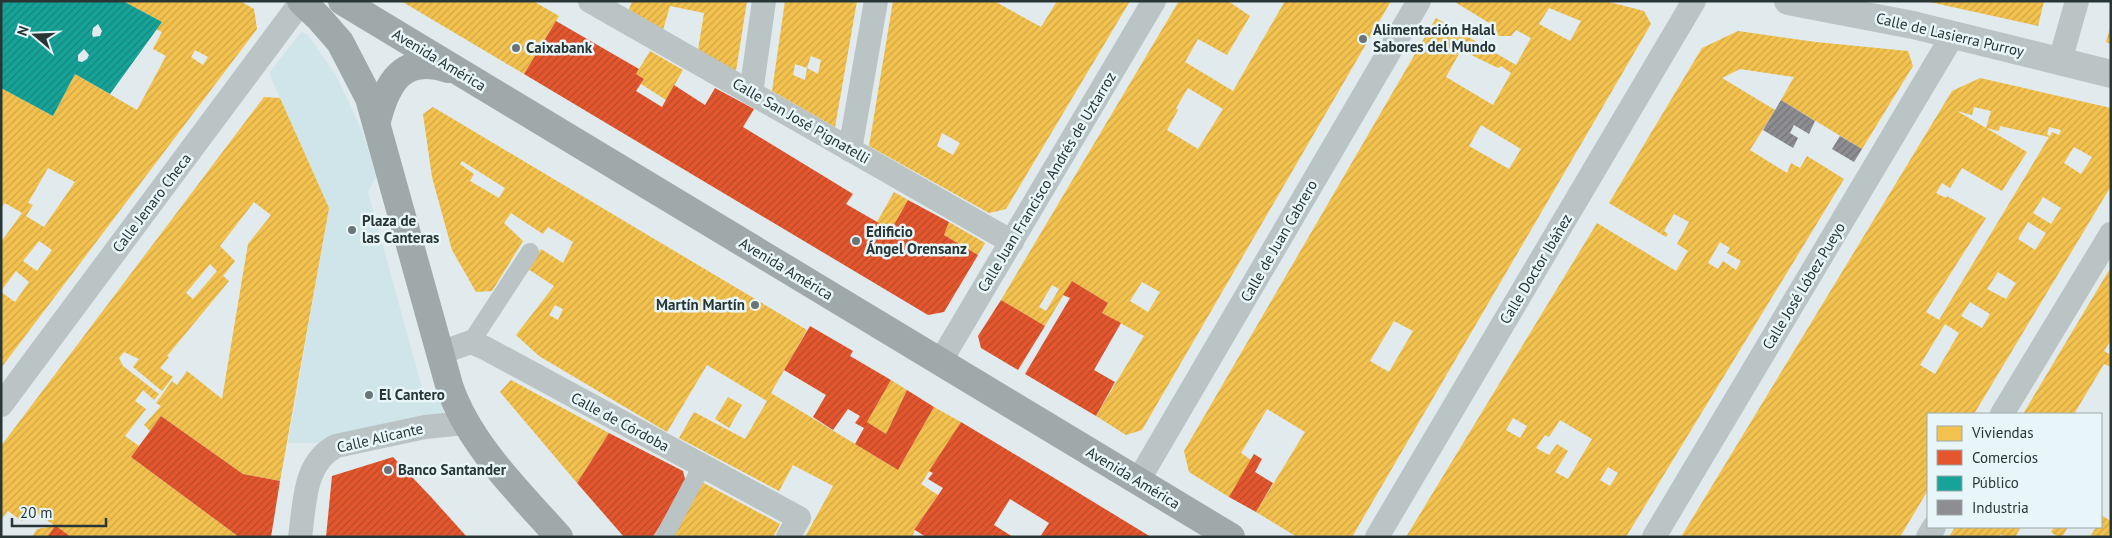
<svg xmlns="http://www.w3.org/2000/svg" width="2112" height="538" font-family="'PT Sans',sans-serif">
<defs>
<pattern id="homes-hatch" width="6" height="6" patternUnits="userSpaceOnUse" patternTransform="scale(1.25)"><rect width="6" height="6" fill="#f2c14e"/><path d="M-1 1l2-2M0 6l6-6M5 7l2-2" fill="none" stroke="#d0a645"/></pattern>
<pattern id="shops-hatch" width="6" height="6" patternUnits="userSpaceOnUse" patternTransform="scale(1.25)"><rect width="6" height="6" fill="#e4572e"/><path d="M-1 1l2-2M0 6l6-6M5 7l2-2" fill="none" stroke="#b94928"/></pattern>
<pattern id="public-hatch" width="6" height="6" patternUnits="userSpaceOnUse" patternTransform="scale(1.25)"><rect width="6" height="6" fill="#17a398"/><path d="M-1 1l2-2M0 6l6-6M5 7l2-2" fill="none" stroke="#15867d"/></pattern>
<pattern id="industry-hatch" width="6" height="6" patternUnits="userSpaceOnUse" patternTransform="scale(1.25)"><rect width="6" height="6" fill="#8d8d92"/><path d="M-1 1l2-2M0 6l6-6M5 7l2-2" fill="none" stroke="#737478"/></pattern>
</defs>
<rect width="100%" height="100%" fill="#e1eaec"/>
<polygon fill="#d0e5ea" points="301,32 307,34 336,75 363,133 376,177 368,192 419,377 422,388 437,394 444,413 317,443 288,443 329,208 269,73"/>
<g fill="url(#homes-hatch)" fill-rule="evenodd">
<path d="M123,1H240L254,9L257,29L1,368V292L15,302L29,282L16,271L1,291V242L22,213L5,203L1,208V88L53,116L75,74L137,110L166,56L153,49L162,32L156,29L162,22ZM195,50L208,57L203,65L191,57ZM48,168L75,182L44,227L26,216L33,205L28,203ZM39,241L52,250L37,271L23,261Z"/>
<polygon points="401,1 533,1 559,16 524,74"/>
<polygon points="632,1 747,1 736,71 698,50 704,13 670,6 663,30 629,10"/>
<path d="M785,1H857L835,127L772,91ZM811,56L821,60L818,74L807,68L805,80L793,75L795,64L807,68Z"/>
<path d="M893,1H994L1041,27L1057,1H1130L1006,209L989,213L869,146ZM942,133L960,143L953,155L937,146Z"/>
<path d="M1179,1H1228L1250,16L1227,55L1198,39L1185,62L1233,91L1285,1H1391L1142,430L1126,435L1096,416L1144,336L1102,313L1108,303L1072,281L1045,326L1001,300ZM1188,88L1223,109L1198,149L1167,130L1178,110L1176,108ZM1142,282L1160,292L1148,312L1130,301ZM1052,285L1059,289L1046,311L1039,307Z"/>
<path d="M1453,1H1605L1644,11L1651,24L1352,537H1297L1256,512L1305,432L1267,409L1241,453L1251,460L1229,497L1189,472L1184,451L1436,18L1516,65L1531,38L1516,30L1511,36H1499L1488,29L1491,24ZM1549,8L1581,21L1570,41L1539,24ZM1461,50L1498,68L1501,66L1511,73L1493,105L1446,77ZM1481,125L1521,149L1509,169L1469,146ZM1394,321L1413,331L1389,372L1370,361Z"/>
<polygon points="1925,1 2044,1 2038,26"/>
<polygon points="2111,25 2111,44 2106,42"/>
<path d="M1738,31L1816,42L1908,51L1913,66L1862,149L1781,100L1794,77L1740,69L1722,78L1775,110L1750,150L1787,173L1791,163L1800,168L1807,156L1844,179L1626,537H1406L1597,223L1676,271L1688,251L1677,244L1689,222L1674,214L1664,231L1668,234L1666,237L1609,203L1702,48ZM1720,242L1730,248L1727,253L1741,261L1736,270L1723,261L1718,269L1708,263ZM1513,418L1527,426L1520,438L1506,430ZM1560,420L1592,439L1568,479L1555,472L1568,451L1557,444L1549,455L1536,448L1545,435L1549,437ZM1608,467L1618,473L1610,486L1600,480Z"/>
<polygon points="650,51 683,70 666,100 641,84 644,79 636,74"/>
<path d="M1980,78L2111,108V186L1974,414H1928V490L1900,537H1681L1952,91ZM1974,107L1991,111L1986,128L1999,131L2000,126L2049,137L1939,320L1926,312L1986,218L1947,196L1946,198L1936,193L1942,183L1950,188L1962,168L2002,191L2027,152L1957,111L1972,115ZM2049,127L2061,130L2059,135L2052,132L2050,136L2047,135ZM2074,147L2092,157L2081,174L2064,163ZM2043,197L2061,208L2051,224L2033,213ZM2028,222L2046,233L2035,250L2018,239ZM1998,272L2016,283L2006,299L1987,289ZM1970,302L1990,314L1982,328L1961,316ZM1945,324L1959,333L1935,374L1920,365Z"/>
<path d="M264,97L280,98L329,208L280,481L243,474L161,416L150,431L144,425L161,406L156,403L172,381L177,385L187,371L222,399L248,244L271,215L254,202L220,246L235,261L223,276L229,281L167,356L169,357L160,368L173,377L162,391L133,367L139,359L124,352L119,358L123,366L159,394L154,400L143,390L135,401L146,409L125,436L139,446L131,457L239,537H71L31,509L22,521L8,511L1,520V446ZM210,264L217,271L193,299L186,293Z"/>
<path d="M433,107L807,330L771,393L898,470L934,407L961,422L921,484L938,495L914,530H915L912,537H805L833,486L793,465L779,491L679,438L694,412L745,439L767,401L707,365L667,432L539,356L516,335L554,286L528,269L541,249L563,263L573,242L548,227L543,234L511,213L504,223L523,241L492,291L476,292L452,250L432,177L423,114ZM462,161L505,188L499,198L470,181L474,174L460,164ZM555,305L563,309L558,320L549,315Z"/>
<polygon points="894,192 908,200 891,230 877,222"/>
<polygon points="949,222 985,243 978,255 944,235"/>
<polygon points="2111,267 2111,340 2104,351 2111,355 2111,367 2104,364 2074,414 2023,414"/>
<polygon points="511,380 609,433 577,483 500,392"/>
<polygon points="891,380 907,390 886,434 867,422"/>
<polygon points="728,397 742,405 729,428 715,419"/>
<polygon points="700,481 780,524 773,537 672,537"/>
<polygon points="2101,515 2111,521 2111,537 2090,537 2096,527 2101,527"/>
<polygon points="55,526 47,537 32,537 37,529"/>
<polygon points="1955,527 2021,527 2015,537 2004,537 2000,534 1999,537 1949,537"/>
<polygon points="2054,527 2068,527 2062,537 2058,537 2051,532"/>
</g>
<g fill="url(#shops-hatch)">
<polygon points="556,21 639,69 636,74 644,79 636,91 662,107 674,85 705,105 715,88 754,109 743,127 853,194 846,204 891,230 908,200 949,222 944,235 978,255 944,312 928,315 524,74"/>
<polygon points="1072,281 1108,303 1102,313 1121,323 1094,370 1115,382 1096,416 1025,374 1070,298 1063,295"/>
<polygon points="1001,300 1045,326 1018,370 981,348 978,336"/>
<polygon points="810,326 853,351 850,356 891,380 867,422 886,434 907,390 934,407 898,470 855,444 864,428 855,423 860,416 848,409 833,430 813,417 826,395 784,370"/>
<polygon points="161,416 243,474 280,481 271,537 239,537 131,457"/>
<polygon points="961,422 1046,473 1151,537 1040,537 1049,523 1010,499 994,525 1013,537 926,537 915,530 914,530 943,488 928,479 933,473 929,471"/>
<polygon points="609,433 683,471 686,483 653,537 624,537 577,483"/>
<polygon points="1254,454 1262,459 1255,472 1273,483 1256,512 1229,497"/>
<polygon points="393,457 431,497 467,537 326,537 332,476"/>
<polygon points="55,526 56,526 71,537 47,537"/>
</g>
<path fill="url(#public-hatch)" fill-rule="evenodd" d="M1,1H123L162,22L110,94L75,74L53,116L1,88ZM98,24L102,31L100,36L93,37L92,34L93,28ZM84,49L89,55L87,59L82,62L78,61V55Z"/>
<g fill="url(#industry-hatch)">
<polygon points="1781,100 1815,121 1809,134 1794,125 1790,133 1798,138 1793,148 1763,130"/>
<polygon points="1840,136 1862,149 1854,162 1832,149"/>
</g>
<g fill="none" stroke-linecap="round" stroke-linejoin="round">
<g stroke="#bac4c5" stroke-width="18">
<polyline points="471,342 530,252"/>
<polyline points="664,537 702,466"/>
</g>
<g stroke="#bac4c5" stroke-width="24">
<polyline points="590,1 1012,242"/>
<polyline points="2060,61 2077,1"/>
<polyline points="751,93 764,1"/>
<polyline points="850,150 876,1"/>
<polyline points="440,353 471,342 485,348 799,518 788,537"/>
<polyline points="940,362 1154,1"/>
<polyline points="1,405 301,2"/>
<polyline points="2002,414 2111,234"/>
<polyline points="1138,481 1419,1"/>
<path d="M300,537C305,504 303,463 336,446L425,427L465,423"/>
<polyline points="1377,537 1694,1"/>
<polyline points="1654,537 1953,35"/>
<polyline points="1928,537 1934,527"/>
</g>
<polyline stroke="#bac4c5" stroke-width="28" points="1788,1 1913,25 2111,74"/>
<g stroke="#9fa9aa" stroke-width="28">
<path d="M301,1L319,18L340,42L369,98L449,385C468,443 519,492 559,537"/>
<polyline points="342,1 1231,537"/>
<path d="M377,121C387,82 403,54 448,69"/>
</g>
</g>
<g fill="#697576" stroke="#e8f6f9" stroke-width="2">
<circle cx="1363" cy="39" r="5"/>
<circle cx="516" cy="48" r="5"/>
<circle cx="352" cy="230" r="5"/>
<circle cx="856" cy="241" r="5"/>
<circle cx="755" cy="305" r="5"/>
<circle cx="369" cy="395" r="5"/>
<circle cx="388" cy="470" r="5"/>
</g>
<g text-anchor="middle" stroke-width="5" stroke-linejoin="round" paint-order="stroke">
<g font-size="15" font-weight="bold" fill="#283636" stroke="#e8f6f9" text-anchor="start">
<text x="1373" y="35">Alimentación Halal<tspan x="1373" dy="17">Sabores del Mundo</tspan></text>
<text x="526" y="53">Caixabank</text>
<text x="362" y="226">Plaza de<tspan x="362" dy="17">las Canteras</tspan></text>
<text x="866" y="237">Edificio<tspan x="866" dy="17">Ángel Orensanz</tspan></text>
<text x="745" y="310" text-anchor="end">Martín Martín</text>
<text x="379" y="400">El Cantero</text>
<text x="398" y="475">Banco Santander</text>
</g>
<g font-size="15" fill="#283636" stroke="#e8f6f9">
<text transform="translate(1950 35) rotate(13)" y="5">Calle de Lasierra Purroy</text>
<text transform="translate(439 60) rotate(31)" y="5">Avenida América</text>
<text transform="translate(801 121) rotate(30)" y="5">Calle San José Pignatelli</text>
<text transform="translate(1047 182) rotate(-59)" y="5">Calle Juan Francisco Andrés de Uztarroz</text>
<text transform="translate(152 203) rotate(-53)" y="5">Calle Jenaro Checa</text>
<text transform="translate(1279 241) rotate(-60)" y="5">Calle de Juan Cabrero</text>
<text transform="translate(786 269) rotate(31)" y="5">Avenida América</text>
<text transform="translate(1536 269) rotate(-59)" y="5">Calle Doctor Ibáñez</text>
<text transform="translate(1804 286) rotate(-59)" y="5">Calle José Lóbez Pueyo</text>
<text transform="translate(620 422) rotate(28)" y="5">Calle de Córdoba</text>
<text transform="translate(380 438) rotate(-13)" y="5">Calle Alicante</text>
<text transform="translate(1133 478) rotate(31)" y="5">Avenida América</text>
</g>
</g>
<rect width="2112" height="538" fill="none" stroke="#283636" stroke-width="5"/>
<rect x="1927" y="413" width="175" height="115" fill="#e8f6f9" stroke="#9ba9ab"/>
<rect x="1937" y="426" width="25" height="15" fill="#f2c14e" stroke="#9ba9ab"/>
<text x="1972" y="438" font-size="15" fill="#283636">Viviendas</text>
<rect x="1937" y="450" width="25" height="15" fill="#e4572e" stroke="#9ba9ab"/>
<text x="1972" y="463" font-size="15" fill="#283636">Comercios</text>
<rect x="1937" y="476" width="25" height="15" fill="#17a398" stroke="#9ba9ab"/>
<text x="1972" y="488" font-size="15" fill="#283636">Público</text>
<rect x="1937" y="500" width="25" height="15" fill="#8d8d92" stroke="#9ba9ab"/>
<text x="1972" y="513" font-size="15" fill="#283636">Industria</text>
<g transform="translate(35 35) rotate(289)" stroke="#e8f6f9" stroke-width="4" paint-order="stroke">
<path d="M0-4L9 19L0 12L-9 19Z" fill="#283636"/>
<text y="-8" font-size="14" font-weight="bold" text-anchor="middle" fill="#283636">N</text>
</g>
<path d="M12 518v8h94v-8" fill="none" stroke="#283636" stroke-width="2.5"/>
<text x="20" y="518" font-size="15" fill="#283636" stroke="#e8f6f9" stroke-width="4" paint-order="stroke">20 m</text>
</svg>
